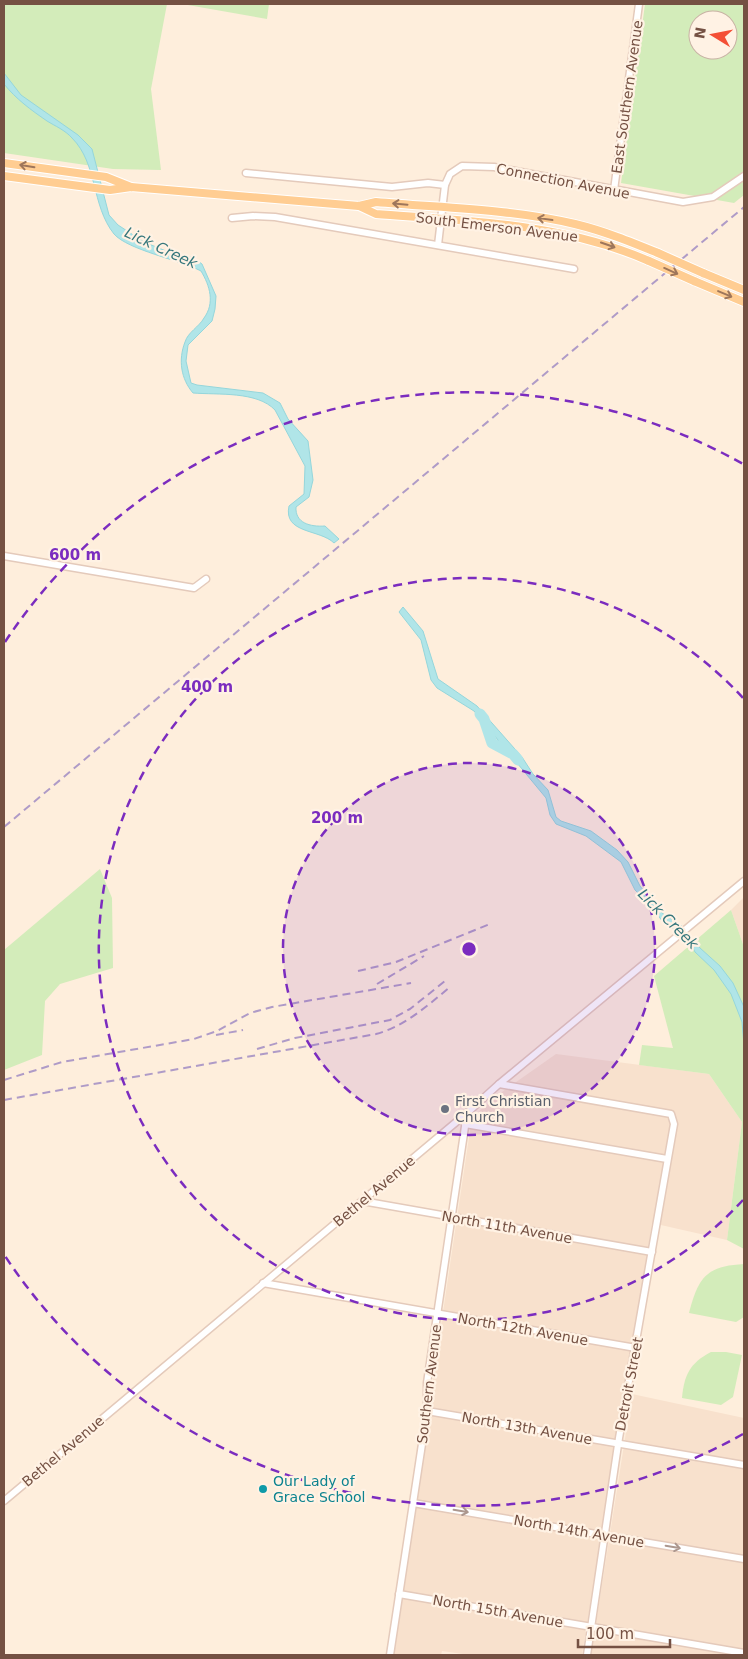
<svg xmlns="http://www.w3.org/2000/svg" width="748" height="1659" font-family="'DejaVu Sans',sans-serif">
<rect width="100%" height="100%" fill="#feeedc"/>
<g fill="#f8e1cd">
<polygon points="744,897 744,947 731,910"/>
<polygon points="556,1054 709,1074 742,1122 727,1240 652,1223 582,1655 470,1655 442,1651 441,1655 392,1655 472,1117 502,1092"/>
<polygon points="632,1394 744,1418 744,1655 591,1655"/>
</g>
<g fill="#d3ecba" fill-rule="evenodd">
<polygon points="4,4 167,4 151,89 161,170 113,169 4,153"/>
<polygon points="182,4 269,4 267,19"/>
<path d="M645,4H744V195L734,203L621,183ZM698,20H728V50H698Z"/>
<polygon points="100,869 112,898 113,968 60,984 45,1001 42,1055 4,1070 4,950"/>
<polygon points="731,910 744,947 744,1249 727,1240 742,1122 709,1074 639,1065 642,1045 673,1048 654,976"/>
<path d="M744,1264V1317L736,1322L689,1313C698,1278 706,1266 744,1264Z"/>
<path d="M711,1352H726L742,1355L733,1397L721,1405L682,1398C684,1375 690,1363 711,1352Z"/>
</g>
<g fill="#b0e5e8" stroke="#95d6db">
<path d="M4,73L21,95L78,135L92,149L109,215L118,225L144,242L166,251L194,258L202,264L216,296L215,309L212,321L188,345L186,361L191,383L197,385L263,393L280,403L288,419L308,441L313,480L309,497L296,507C295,523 310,527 325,526L339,539L334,543C320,529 283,534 289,506L304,494L305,466L275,410C257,391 218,395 193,393C181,379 178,360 185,342C188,332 199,327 204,318C215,303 210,286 201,271C180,260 128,250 114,234C91,205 98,164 72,138C65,130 55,126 47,121C31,110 16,99 4,84Z"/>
<polygon points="403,607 423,631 438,679 477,706 522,757 533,774 548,790 556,817 561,821 591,831 617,850 628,862 640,886 662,913 682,926 700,948 720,966 733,983 744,1007 744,1045 742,1022 731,994 714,970 695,952 689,940 662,921 653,908 635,890 621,862 586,836 556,824 550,815 546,798 474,711 437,688 431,680 421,640 399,612"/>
</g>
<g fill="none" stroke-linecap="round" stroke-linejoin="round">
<polyline stroke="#b0e5e8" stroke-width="11" points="480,714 484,719 492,743 513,754 518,760"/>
<defs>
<g id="minor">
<polyline points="246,173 392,187 428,183 445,185"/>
<polyline points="614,190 639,4"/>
<polyline points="232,218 253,216 275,217 574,269"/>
<polyline points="438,245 445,185 450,174 462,166 494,167 683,202 713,197 744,176"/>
<polyline points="4,556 194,588 206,579"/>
<polyline points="499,1084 671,1114 674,1124 619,1438 587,1655"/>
<polyline points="465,1124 667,1159"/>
<polyline points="362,1201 652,1252"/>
<polyline points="263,1283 636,1348"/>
<polyline points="427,1411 744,1465"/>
<polyline points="4,1501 467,1113 499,1084 744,881"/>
<polyline points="413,1503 744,1559"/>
<polyline points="399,1594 744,1653"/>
<polyline points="390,1655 427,1411 427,1383 467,1113"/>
</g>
<g id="major">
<polyline points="4,163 106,177 131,187"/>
<path d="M4,176L110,190L131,187L359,206L376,202C442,208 511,209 575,224C604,231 631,242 658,253"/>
<path d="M359,206L376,214C468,221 563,223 649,261"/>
<polyline points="703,273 744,290"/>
<polyline points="694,281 744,302"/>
</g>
</defs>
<use href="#minor" stroke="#e4cabb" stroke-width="9"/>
<use href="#major" stroke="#fff" stroke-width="10"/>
<use href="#minor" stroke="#fff" stroke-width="6"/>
<use href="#major" stroke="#ffcd92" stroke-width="8"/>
<g stroke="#af9bc7" stroke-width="2" stroke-dasharray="8 5" stroke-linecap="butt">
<polyline points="4,827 744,207"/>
<polyline points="358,971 396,962 490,924"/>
<polyline points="377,984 424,956"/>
<polyline points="216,1035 243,1030"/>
<polyline points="257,1049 295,1038 390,1020 410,1009 445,981"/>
<polyline points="4,1080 62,1062 194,1039 217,1031 250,1013 272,1007 411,983"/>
<path d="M4,1100L376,1034C405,1026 427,1006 450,987"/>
</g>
<defs>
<g id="major-bridge">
<polyline points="658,253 703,273"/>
<polyline points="649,261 694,281"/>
</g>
</defs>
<use href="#major-bridge" stroke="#fff" stroke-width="10" stroke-linecap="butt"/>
<use href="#major-bridge" stroke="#ffcd92" stroke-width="8"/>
</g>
<defs><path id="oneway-shaft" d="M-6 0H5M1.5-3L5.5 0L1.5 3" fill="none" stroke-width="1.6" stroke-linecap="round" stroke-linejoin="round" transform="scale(1.25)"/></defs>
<g stroke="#9e765b">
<use href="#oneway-shaft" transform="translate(27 166) rotate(-171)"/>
<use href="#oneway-shaft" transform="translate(400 204) rotate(-175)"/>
<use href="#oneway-shaft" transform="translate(545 219) rotate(-172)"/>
<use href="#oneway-shaft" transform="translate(608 245) rotate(19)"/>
<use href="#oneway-shaft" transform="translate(671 271) rotate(24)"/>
<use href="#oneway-shaft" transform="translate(725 294) rotate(23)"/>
</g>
<g stroke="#ac978e">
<use href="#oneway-shaft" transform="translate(461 1511) rotate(9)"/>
<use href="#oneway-shaft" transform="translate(673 1547) rotate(10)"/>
</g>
<circle cx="469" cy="949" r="186" fill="#7b2cbf" fill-opacity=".12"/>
<g fill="none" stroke="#7b2cbf" stroke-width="2.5" stroke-dasharray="9 6">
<circle cx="469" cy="949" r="186"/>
<path d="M743 1200A371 371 0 1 1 743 698"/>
<path d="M743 1434A557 557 0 0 1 5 1256M5 642A557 557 0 0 1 743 464"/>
</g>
<circle fill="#6b7280" stroke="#fff2e4" stroke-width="2" cx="445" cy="1109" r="5"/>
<circle fill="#0f9aa8" stroke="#fff2e4" stroke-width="2" cx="263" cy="1489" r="5"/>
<g text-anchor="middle" stroke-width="4.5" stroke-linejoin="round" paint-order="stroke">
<g font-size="14" fill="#755143" stroke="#fff2e4">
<text transform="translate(627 97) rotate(-82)" y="5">East Southern Avenue</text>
<text transform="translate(563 181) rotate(11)" y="5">Connection Avenue</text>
<text transform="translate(497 227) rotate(7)" y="5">South Emerson Avenue</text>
<text transform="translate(374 1191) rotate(-40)" y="5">Bethel Avenue</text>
<text transform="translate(507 1227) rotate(10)" y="5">North 11th Avenue</text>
<text transform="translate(523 1329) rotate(10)" y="5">North 12th Avenue</text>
<text transform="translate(429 1384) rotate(-83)" y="5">Southern Avenue</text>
<text transform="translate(629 1384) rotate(-79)" y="5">Detroit Street</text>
<text transform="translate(527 1428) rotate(10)" y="5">North 13th Avenue</text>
<text transform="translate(63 1451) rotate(-40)" y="5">Bethel Avenue</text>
<text transform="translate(579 1531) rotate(10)" y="5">North 14th Avenue</text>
<text transform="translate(498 1611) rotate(10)" y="5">North 15th Avenue</text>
</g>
<g font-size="14" fill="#5b616d" stroke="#fff2e4" text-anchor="start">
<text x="455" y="1106">First Christian<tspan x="455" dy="16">Church</tspan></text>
</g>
<g font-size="14" fill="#0d838f" stroke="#fff2e4" text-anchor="start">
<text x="273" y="1486">Our Lady of<tspan x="273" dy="16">Grace School</tspan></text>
</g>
<g font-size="15" font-style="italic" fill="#36777c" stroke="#fff2e4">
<text transform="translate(161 248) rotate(25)" y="5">Lick Creek</text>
<text transform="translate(668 919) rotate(45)" y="5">Lick Creek</text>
</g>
</g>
<circle cx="469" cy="949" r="8" fill="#7b2cbf" stroke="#fff2e4" stroke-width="2.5"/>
<g font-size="15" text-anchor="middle" font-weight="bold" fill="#7b2cbf" stroke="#fff2e4" stroke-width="4.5" stroke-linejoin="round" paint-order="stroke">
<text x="75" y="560">600 m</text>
<text x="207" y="692">400 m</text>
<text x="337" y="823">200 m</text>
</g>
<rect width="748" height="1659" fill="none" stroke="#755143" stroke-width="10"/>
<g transform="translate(713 35) rotate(280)"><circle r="24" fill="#fff2e4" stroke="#c8b2a4"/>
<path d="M0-4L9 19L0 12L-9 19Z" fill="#f44f35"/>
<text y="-8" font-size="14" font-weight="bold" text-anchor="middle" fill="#755143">N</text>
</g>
<path d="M578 1639v8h92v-8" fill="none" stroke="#755143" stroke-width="2.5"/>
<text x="586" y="1639" font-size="15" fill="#755143" stroke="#fff2e4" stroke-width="4" paint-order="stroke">100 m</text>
</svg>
